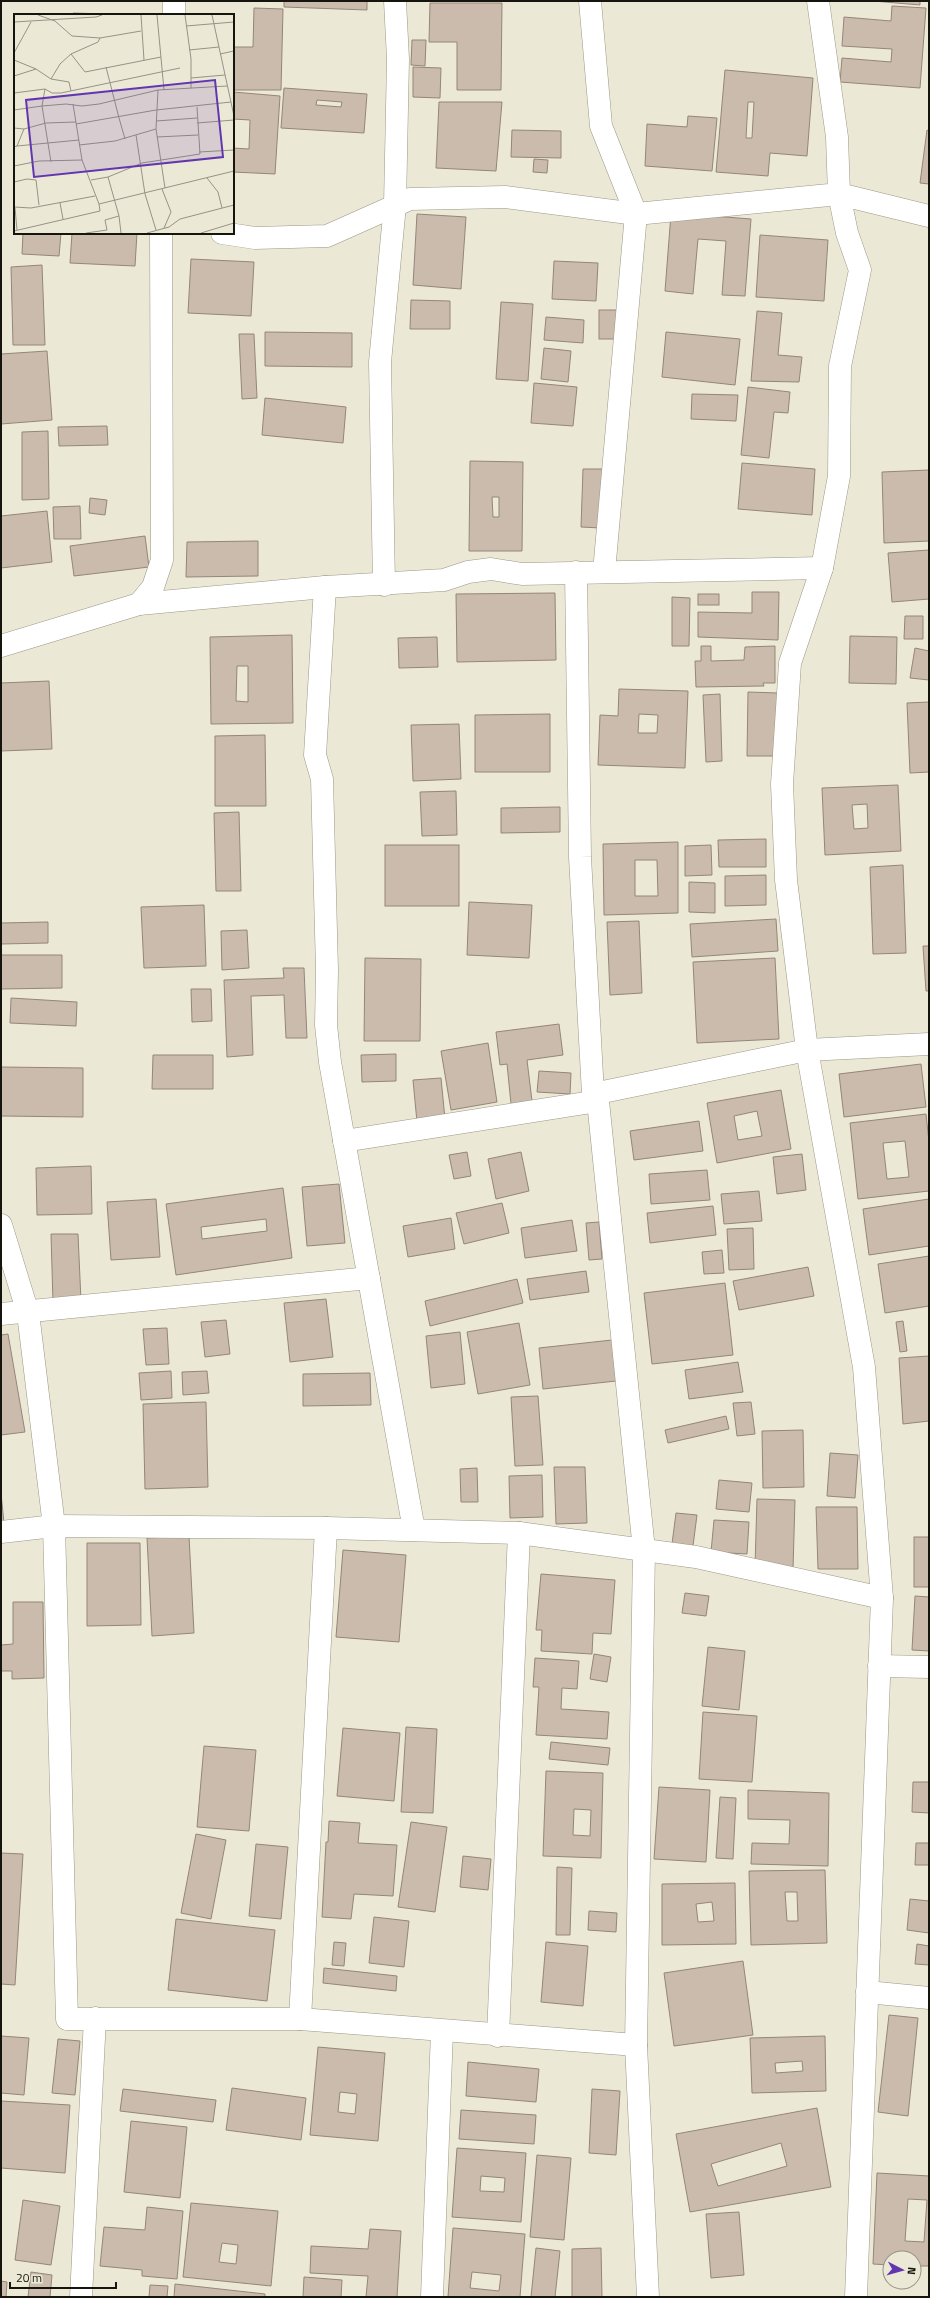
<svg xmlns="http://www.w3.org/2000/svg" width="930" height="2298" font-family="'Titillium Web',sans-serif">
<rect width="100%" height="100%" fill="#ece8d6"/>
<g fill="#cabbad" stroke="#948679" fill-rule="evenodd">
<polygon points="284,1 367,1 367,10 284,7"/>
<polygon points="873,1 920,1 920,5"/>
<polygon points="430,3 502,3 501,90 457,90 457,42 429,42"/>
<polygon points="892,6 926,8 920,88 840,82 842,58 891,62 892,49 842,46 844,17 891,21"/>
<polygon points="254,8 283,9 281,90 233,90 233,47 253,47"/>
<polygon points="73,13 108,14 108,15 73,15"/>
<polygon points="412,40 426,40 425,66 411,65"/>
<polygon points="413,67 441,68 440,98 413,97"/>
<path d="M725,70L813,78L807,156L770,153L768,176L716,172ZM748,102H754L752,138H746Z"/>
<path d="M284,88L367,94L364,133L281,128ZM317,100L342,102L341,107L316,105Z"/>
<polygon points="233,92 280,96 275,174 233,172 233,148 249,149 250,120 233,119"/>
<polygon points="439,102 502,102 496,171 436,168"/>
<polygon points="688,116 717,118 712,171 645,166 647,124 687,127"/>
<polygon points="512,130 561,131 561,158 511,157"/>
<polygon points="927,130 929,131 929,184 920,183"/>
<polygon points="534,159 548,160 547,173 533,172"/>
<polygon points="673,213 751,219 745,296 722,295 726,241 698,239 693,294 665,291 671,214"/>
<polygon points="417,214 466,217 461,289 413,285"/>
<polygon points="23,233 61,233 59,256 22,254"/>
<polygon points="72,233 137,233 135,266 70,263"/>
<polygon points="760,235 828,240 824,301 756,297"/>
<polygon points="191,259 254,262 251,316 188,313"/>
<polygon points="554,261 598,263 596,301 552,299"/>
<polygon points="42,265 45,345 13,345 11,267"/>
<polygon points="411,300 450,301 450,329 410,329"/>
<polygon points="501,302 533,304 528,381 496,379"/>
<rect x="599" y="310" width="18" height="29"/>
<polygon points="757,311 782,313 778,355 802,357 799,382 751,381"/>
<polygon points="546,317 584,320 583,343 544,340"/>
<polygon points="265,332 352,333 352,367 265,366"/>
<polygon points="666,332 740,339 735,385 662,377"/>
<polygon points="239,334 254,334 257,398 242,399"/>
<polygon points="544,348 571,351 568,382 541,379"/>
<polygon points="47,351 52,420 1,424 1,354"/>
<polygon points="534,383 577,387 573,426 531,423"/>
<polygon points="748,387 790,392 788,413 774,412 769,458 741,455"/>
<polygon points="692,394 738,395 736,421 691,419"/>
<polygon points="265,398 346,407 343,443 262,435"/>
<polygon points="107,426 108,445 59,446 58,427"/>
<polygon points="48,431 49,499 22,500 22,432"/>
<path d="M470,461L523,462L522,551H469ZM492,497H499V517H493Z"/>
<polygon points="742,463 815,469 812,515 738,509"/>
<polygon points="583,469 604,469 601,528 581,527"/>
<polygon points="929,470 929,541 884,543 882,472"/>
<polygon points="90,498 107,500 105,515 89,513"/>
<polygon points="80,506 81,539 54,539 53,507"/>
<polygon points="47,511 52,562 1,568 1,516"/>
<polygon points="145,536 149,567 74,576 70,546"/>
<polygon points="258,541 258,576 186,577 187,542"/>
<polygon points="929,550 929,599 892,602 888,553"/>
<polygon points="752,592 779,592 778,640 698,637 698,612 752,613"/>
<polygon points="555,593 556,660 457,662 456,594"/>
<rect x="698" y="594" width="21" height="11"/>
<polygon points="672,597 690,598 689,646 672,646"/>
<polygon points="905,616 923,616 923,639 904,639"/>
<path d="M292,635L293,723L211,724L210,637ZM237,666H248V702L236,701Z"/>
<polygon points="850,636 897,637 896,684 849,683"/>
<polygon points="437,637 438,667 399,668 398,638"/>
<polygon points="701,646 711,646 711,661 744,660 745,647 775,646 775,683 763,683 764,686 696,687 695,661 701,661"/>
<polygon points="915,648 929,651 929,680 910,678"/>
<polygon points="49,681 52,749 1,751 1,683"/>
<path d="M619,689L688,691L685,768L598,765L600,715L618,716ZM639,714L658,715L657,733H638Z"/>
<polygon points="748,692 778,693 778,756 747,756"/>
<polygon points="720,694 722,761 706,762 703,695"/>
<polygon points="929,702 929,772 910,773 907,703"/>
<polygon points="550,714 550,772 475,772 475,715"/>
<polygon points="459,724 461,779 413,781 411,725"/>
<polygon points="265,735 266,806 215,806 215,736"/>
<path d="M898,785L901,851L825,855L822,788ZM867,804L868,828L854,829L852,805Z"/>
<polygon points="456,791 457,835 422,836 420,792"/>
<polygon points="560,807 560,832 501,833 501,808"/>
<polygon points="239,812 241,891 216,891 214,813"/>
<polygon points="766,839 766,867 719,867 718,840"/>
<path d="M678,842V913L604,915L603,844ZM635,860H657L658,896H635Z"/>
<rect x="385" y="845" width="74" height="61"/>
<polygon points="711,845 712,875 685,876 685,846"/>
<polygon points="903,865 906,953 873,954 870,867"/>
<polygon points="766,875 766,905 725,906 725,876"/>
<polygon points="689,882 715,883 715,913 689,912"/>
<polygon points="469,902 532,905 529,958 467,955"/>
<polygon points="204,905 206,966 144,968 141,907"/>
<polygon points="776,919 778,951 692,957 690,924"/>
<polygon points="639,921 642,993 610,995 607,922"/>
<polygon points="48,922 48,943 1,944 1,923"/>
<polygon points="247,930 249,968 222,970 221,931"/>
<polygon points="923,946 929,946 929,991 926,991"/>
<polygon points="1,955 62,955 62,988 1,989"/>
<polygon points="365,958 421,959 420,1041 364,1041"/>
<polygon points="775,958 779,1039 697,1043 693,962"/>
<polygon points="283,968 304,968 307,1038 286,1038 284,995 251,996 253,1055 227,1057 224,980 284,978"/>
<polygon points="191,989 211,989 212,1021 192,1022"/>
<polygon points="11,998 77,1002 76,1026 10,1023"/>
<polygon points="559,1024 563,1055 527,1060 532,1101 511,1104 507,1064 500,1065 496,1032"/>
<polygon points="488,1043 497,1102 451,1110 441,1051"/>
<polygon points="396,1054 396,1081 362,1082 361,1055"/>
<polygon points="153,1055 213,1055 213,1089 152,1089"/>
<polygon points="921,1064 926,1107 844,1117 839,1074"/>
<polygon points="1,1067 83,1068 83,1117 1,1116"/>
<polygon points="539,1071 571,1073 570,1094 537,1092"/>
<polygon points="441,1078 445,1119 417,1122 413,1080"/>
<path d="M781,1090L791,1149L717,1163L707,1103ZM757,1111L762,1136L738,1140L734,1116Z"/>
<path d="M926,1114L929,1142V1191L858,1199L850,1123ZM905,1141L909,1177L887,1179L883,1143Z"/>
<polygon points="699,1121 703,1151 634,1160 630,1131"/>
<polygon points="467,1152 471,1176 454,1179 449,1155"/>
<polygon points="521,1152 529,1191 496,1199 488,1159"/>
<polygon points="802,1154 806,1190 777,1194 773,1157"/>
<polygon points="91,1166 92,1214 37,1215 36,1168"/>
<polygon points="707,1170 710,1200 651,1204 649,1174"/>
<polygon points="339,1184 345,1243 307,1246 302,1187"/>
<path d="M283,1188L292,1258L176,1275L166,1204ZM266,1219L267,1231L202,1239L201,1227Z"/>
<polygon points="759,1191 762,1221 724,1224 721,1194"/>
<polygon points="156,1199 160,1257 111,1260 107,1202"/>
<polygon points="929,1199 929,1246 869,1255 863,1209"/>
<polygon points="502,1203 509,1233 464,1244 456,1213"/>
<polygon points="713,1206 716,1235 650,1243 647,1213"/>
<polygon points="451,1218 455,1249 408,1257 403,1226"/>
<polygon points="572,1220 577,1251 525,1258 521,1228"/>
<polygon points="599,1222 602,1259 589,1260 586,1223"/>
<polygon points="753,1228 754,1269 729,1270 727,1229"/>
<polygon points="51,1234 78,1234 81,1301 53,1302"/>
<polygon points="722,1250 724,1273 704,1274 702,1252"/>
<polygon points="929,1256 929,1306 885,1313 878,1264"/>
<polygon points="808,1267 814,1296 739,1310 733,1281"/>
<polygon points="586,1271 589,1292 530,1300 527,1279"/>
<polygon points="517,1279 523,1303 430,1326 425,1301"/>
<polygon points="725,1283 733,1355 652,1364 644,1293"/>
<polygon points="326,1299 333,1357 290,1362 284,1303"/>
<polygon points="226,1320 230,1354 205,1357 201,1322"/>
<polygon points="903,1321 907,1351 900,1352 896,1322"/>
<polygon points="519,1323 530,1385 478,1394 467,1332"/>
<polygon points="167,1328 169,1364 146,1365 143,1329"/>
<polygon points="460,1332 465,1384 431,1388 426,1336"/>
<polygon points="8,1334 25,1432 1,1435 1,1335"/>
<polygon points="612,1340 616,1381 543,1389 539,1348"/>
<polygon points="929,1356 929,1421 903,1424 899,1358"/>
<polygon points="738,1362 743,1392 689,1399 685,1370"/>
<polygon points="171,1371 172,1398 141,1400 139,1373"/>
<polygon points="207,1371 209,1393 183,1395 182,1372"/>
<polygon points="370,1373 371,1405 303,1406 303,1374"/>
<polygon points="538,1396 543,1465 515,1466 511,1397"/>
<polygon points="206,1402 208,1487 145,1489 143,1404"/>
<polygon points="751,1402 755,1434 737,1436 733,1403"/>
<polygon points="726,1416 729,1429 668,1443 665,1430"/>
<polygon points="803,1430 804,1487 763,1488 762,1431"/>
<polygon points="830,1453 858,1455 855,1498 827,1496"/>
<polygon points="554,1467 585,1467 587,1523 556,1524"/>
<polygon points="477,1468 478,1502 461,1502 460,1469"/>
<polygon points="542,1475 543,1517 510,1518 509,1476"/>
<polygon points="719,1480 752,1483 749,1512 716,1509"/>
<polygon points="1,1493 4,1523 1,1523"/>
<polygon points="757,1499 795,1500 793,1569 755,1567"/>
<polygon points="816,1507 857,1507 858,1569 818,1569"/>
<polygon points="676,1513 697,1515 693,1546 672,1544"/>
<polygon points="714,1520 749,1522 747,1554 711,1552"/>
<polygon points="189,1536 194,1633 152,1636 147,1538"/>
<rect x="914" y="1537" width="15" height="50"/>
<polygon points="87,1543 140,1543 141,1625 87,1626"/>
<polygon points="343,1550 406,1555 399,1642 336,1637"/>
<polygon points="541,1574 615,1580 611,1634 593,1633 592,1654 541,1651 542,1630 536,1630"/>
<polygon points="685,1593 709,1596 706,1616 682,1613"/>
<polygon points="915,1596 929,1597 929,1651 912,1650"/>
<polygon points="13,1602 43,1602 44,1678 12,1679 12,1671 1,1671 1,1645 13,1644"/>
<polygon points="708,1647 745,1651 739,1710 702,1706"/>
<polygon points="594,1654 611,1657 607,1682 590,1679"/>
<polygon points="535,1658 579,1661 577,1689 562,1688 561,1709 609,1712 607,1739 536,1735 539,1687 533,1687"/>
<polygon points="703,1712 757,1716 752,1782 699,1779"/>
<polygon points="406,1727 437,1729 433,1813 401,1812"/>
<polygon points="343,1728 400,1733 394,1801 337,1796"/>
<polygon points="551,1742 610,1748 608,1765 549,1759"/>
<polygon points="204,1746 256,1750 249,1831 197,1827"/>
<path d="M546,1771L603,1773L601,1858L543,1856ZM574,1809L591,1810L590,1836L573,1835Z"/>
<polygon points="913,1782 929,1782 929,1813 912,1812"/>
<polygon points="659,1787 710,1790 706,1862 654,1859"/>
<polygon points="748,1790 829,1793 828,1866 751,1864 752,1843 789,1844 790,1820 748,1819"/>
<polygon points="720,1797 736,1798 733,1859 716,1858"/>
<polygon points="329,1821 360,1823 358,1843 397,1845 393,1896 354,1894 351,1919 322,1917 326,1842 328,1842"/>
<polygon points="411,1822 447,1827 435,1912 398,1907"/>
<polygon points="196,1834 226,1840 211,1919 181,1913"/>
<polygon points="916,1843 929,1843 929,1865 915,1865"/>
<polygon points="256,1844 288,1847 281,1919 249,1916"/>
<polygon points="1,1853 23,1854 15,1985 1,1984"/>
<polygon points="463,1856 491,1859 488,1890 460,1887"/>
<polygon points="557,1867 572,1868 570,1935 556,1935"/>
<path d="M825,1870L827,1943L751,1945L749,1871ZM785,1892H797L798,1921H787Z"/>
<path d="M735,1883L736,1944L662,1945V1884ZM712,1902L714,1921L698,1922L696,1904Z"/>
<polygon points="910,1899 929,1901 929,1933 907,1930"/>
<polygon points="589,1911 617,1913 616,1932 588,1930"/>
<polygon points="374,1917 409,1921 404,1967 369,1963"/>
<polygon points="176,1919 275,1930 267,2001 168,1990"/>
<polygon points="334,1942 346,1943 344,1966 332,1965"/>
<polygon points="546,1942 588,1946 583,2006 541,2002"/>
<polygon points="917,1944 929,1946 929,1965 915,1964"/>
<polygon points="743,1961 753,2035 674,2046 664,1973"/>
<polygon points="324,1968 397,1976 396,1991 323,1983"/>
<polygon points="889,2015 918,2018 908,2116 878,2112"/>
<polygon points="1,2036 29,2038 24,2095 1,2093"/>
<path d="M825,2036L826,2091L752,2093L750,2038ZM802,2061L803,2071L776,2073L775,2063Z"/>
<polygon points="58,2039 80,2041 75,2095 52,2093"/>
<path d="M318,2047L385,2053L378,2141L310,2135ZM340,2092L357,2094L355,2114L338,2112Z"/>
<polygon points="468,2062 539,2069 536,2102 466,2096"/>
<polygon points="232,2088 306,2098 301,2140 226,2130"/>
<polygon points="123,2089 216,2100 213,2122 120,2111"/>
<polygon points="592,2089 620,2091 616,2155 589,2153"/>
<polygon points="1,2101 70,2105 65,2173 1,2168"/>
<path d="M817,2108L831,2187L690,2212L676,2134ZM781,2143L787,2166L718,2186L711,2164Z"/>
<polygon points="461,2110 536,2115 534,2144 459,2139"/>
<polygon points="131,2121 187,2127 180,2198 124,2192"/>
<path d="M457,2148L526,2153L521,2222L452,2217ZM481,2176L505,2178L504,2192L480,2191Z"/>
<polygon points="537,2155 571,2158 564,2240 530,2237"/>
<path d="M877,2173L929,2176V2266H914V2258H890V2265L873,2264ZM908,2199L927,2200L924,2242L905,2241Z"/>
<polygon points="23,2200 60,2206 51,2265 15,2260"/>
<path d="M191,2203L278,2211L271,2286L183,2277ZM222,2243L238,2245L236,2264L219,2262Z"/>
<polygon points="147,2207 183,2211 177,2279 142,2276 142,2270 100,2266 104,2227 145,2230"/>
<polygon points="739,2212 744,2275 711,2278 706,2214"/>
<path d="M453,2228L525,2234L520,2297H448ZM472,2272L501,2275L499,2291L470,2288Z"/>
<polygon points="370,2229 401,2231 397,2297 366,2297 368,2276 310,2273 311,2246 368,2249"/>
<polygon points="536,2248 560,2251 555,2297 531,2297"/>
<polygon points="601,2248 602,2297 572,2297 572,2249"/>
<polygon points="31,2272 52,2275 50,2297 28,2297"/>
<polygon points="304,2277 342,2280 341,2297 303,2297"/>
<polygon points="1,2281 7,2282 6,2297 1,2297"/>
<polygon points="175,2284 265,2294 265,2297 174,2297"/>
<polygon points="150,2285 168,2286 167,2297 149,2297"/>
</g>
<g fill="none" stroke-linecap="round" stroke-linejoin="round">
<defs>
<g id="street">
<polyline points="590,1 601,126 636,214 604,572"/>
<polyline points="174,15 174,1"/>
<polyline points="222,233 255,238 327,236 410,199 505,197 636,214 839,194 837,137 818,1"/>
<polyline points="576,572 580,857 593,1094 598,1101 644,1550 636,2045 648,2297"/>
<polyline points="384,585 380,362 395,205 398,59 395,1"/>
<polyline points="325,587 315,755 322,779 327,970 326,1025 330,1062 414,1530"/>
<polyline points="139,604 153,587 162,560 161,233"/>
<polyline points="1,646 139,604 325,587 444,580 468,572 491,569 522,574 822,568"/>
<polyline points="593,1094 807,1050 929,1044"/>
<polyline points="344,1141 598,1101"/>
<polyline points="1,1225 28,1313 54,1526 67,2019 300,2019 636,2045"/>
<polyline points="1,1314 369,1278"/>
<polyline points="1,1532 54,1526 326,1528 519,1533 696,1557 882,1598"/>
<polyline points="879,1666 929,1667"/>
<polyline points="867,1992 929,1998"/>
<polyline points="300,2019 326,1528"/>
<polyline points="498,2036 519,1533"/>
<polyline points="81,2297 95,2018"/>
<polyline points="432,2297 442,2031"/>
<polyline points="856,2297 882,1598 864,1367 807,1050 786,880 782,784 790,663 822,568 839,476 840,366 860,270 847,233 839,194 929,216"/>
</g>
</defs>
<use href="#street" stroke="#9b9786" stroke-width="23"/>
<use href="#street" stroke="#fff" stroke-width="22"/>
</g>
<g transform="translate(14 14)">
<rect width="220" height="220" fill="#ece8d6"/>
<path fill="none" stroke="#969386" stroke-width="1" d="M24,1L41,7L58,22L86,24M127,1L130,46M143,1L150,76M171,1L177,45V74M198,1L220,102M0,8L82,3L88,1M172,12L220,8M175,36L205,33M0,39L17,8M57,40L71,58L147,43M206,40L220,37M0,46L22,55M92,53L105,104M0,62L22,55L37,65L55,68L57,77M177,64L211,61M37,65L46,50L57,40L84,28L86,24L127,17M31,75L28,92L52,90L68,92L85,90L144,76L213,72M144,76L142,115L151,174M0,79L31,75L38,79H47L166,54M59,90L68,146L85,190L220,157M0,96L28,92L37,148M105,104L111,125M142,107L183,104M183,109L220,106M62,110L142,96L217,88M0,114L10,115L32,109L62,108M122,121L131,180L142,216M143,123L184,121M65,131L101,127L142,115M3,132L65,126M0,133L3,132L10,115M185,138L220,136M0,152L25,147L68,146M193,164L204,178L208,194M77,166L94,163L128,149L186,140L183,93M0,168L13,165L22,166L25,191M148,175L157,198L150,214M46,189L49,205M0,193L17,194L81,182M1,194L3,216M105,202L107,219M0,217L86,197L85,190M72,219L93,216L91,206L105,202L94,163M133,219L155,213L166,205L220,191M187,219L220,209"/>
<path fill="#6236ae" fill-opacity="0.15" stroke="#6236ae" stroke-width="2" d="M201,66L209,143L20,163L12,86Z"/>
<rect width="220" height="220" fill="none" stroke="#15140d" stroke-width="2"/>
</g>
<rect width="930" height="2298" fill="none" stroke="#15140d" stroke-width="4"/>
<g transform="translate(902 2270) rotate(96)"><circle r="19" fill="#ece8d6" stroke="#969386"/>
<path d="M0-3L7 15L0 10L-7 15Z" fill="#6236ae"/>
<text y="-6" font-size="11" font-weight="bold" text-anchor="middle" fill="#15140d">N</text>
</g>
<path d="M10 2282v6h106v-6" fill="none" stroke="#15140d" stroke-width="2"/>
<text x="16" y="2282" font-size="12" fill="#15140d" stroke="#ece8d6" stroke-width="3" paint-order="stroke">20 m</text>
</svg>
